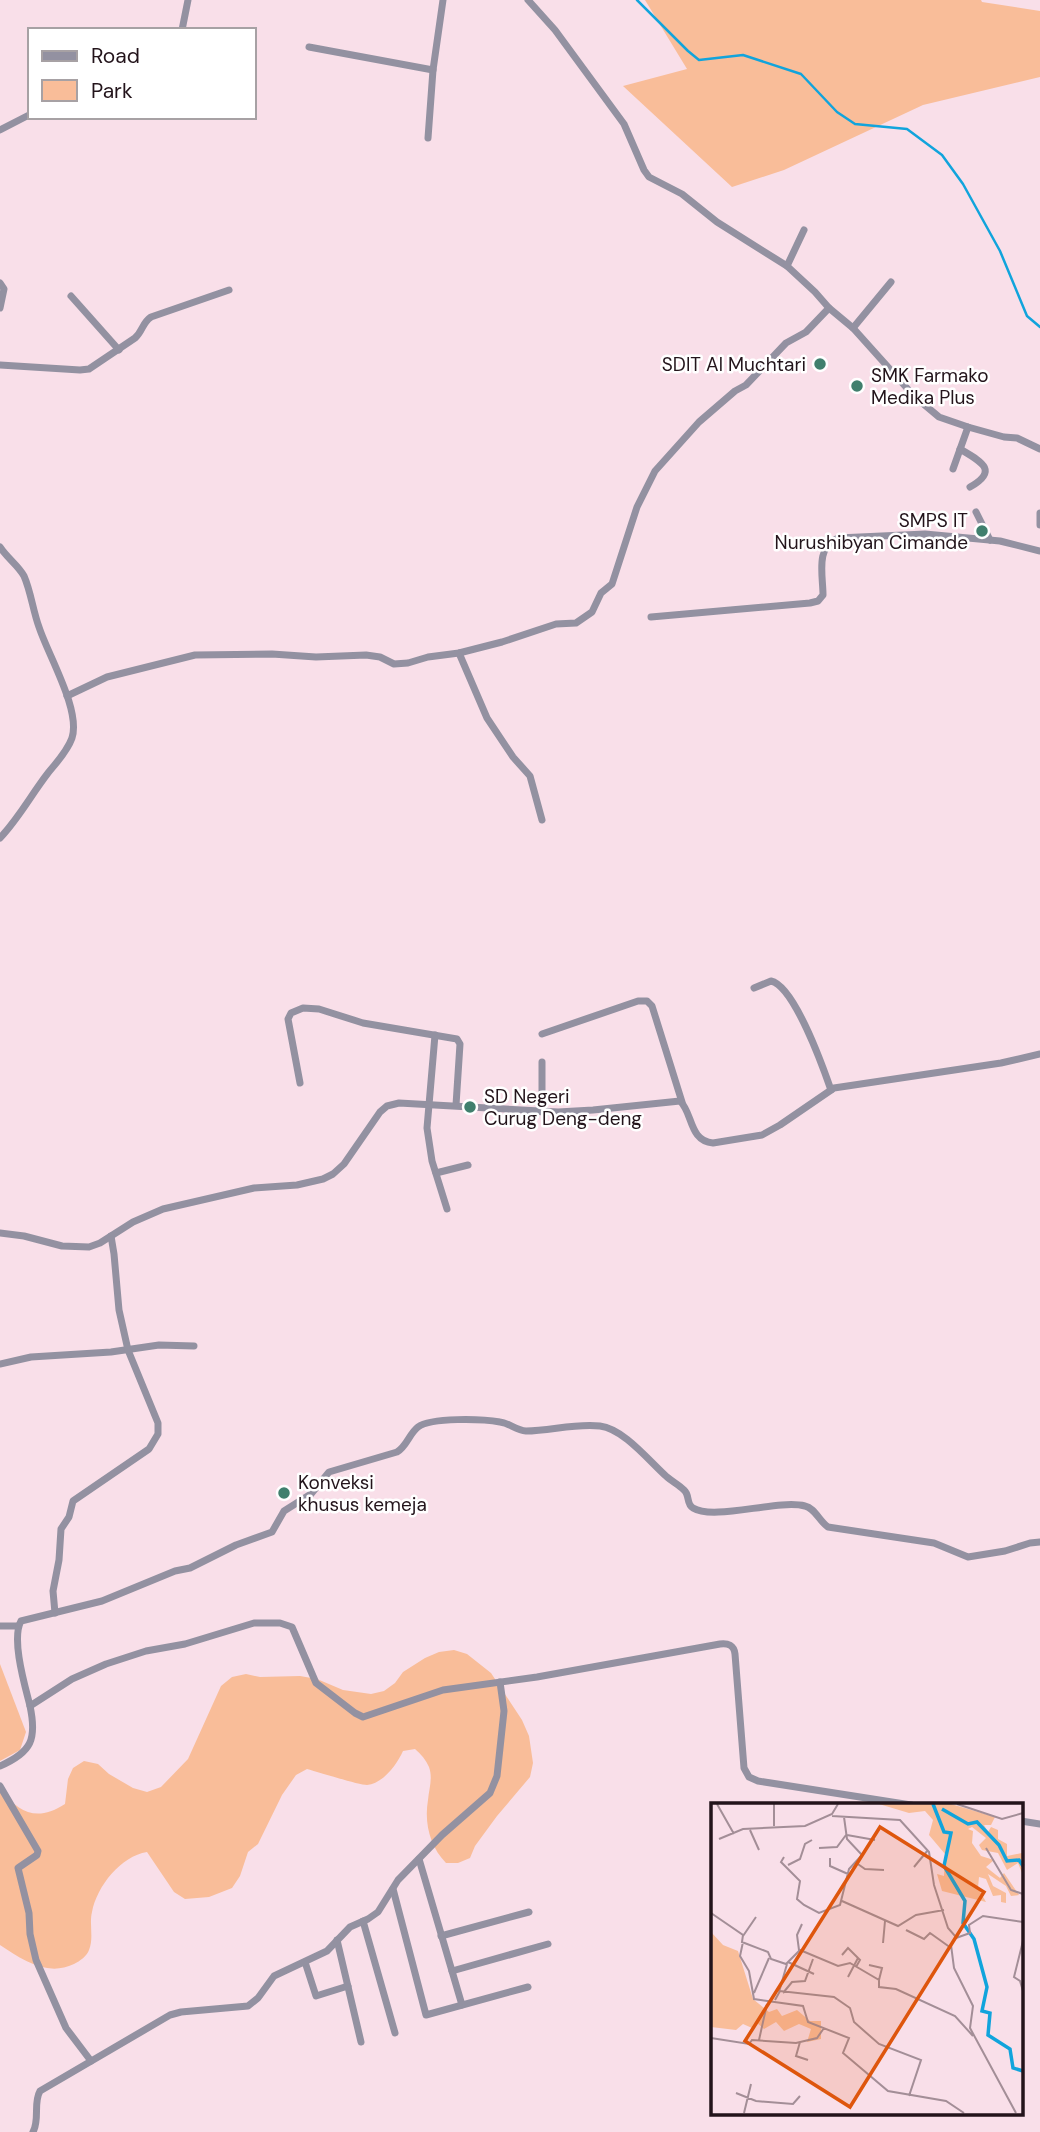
<svg xmlns="http://www.w3.org/2000/svg" width="1040" height="2132" font-family="'DM Sans',sans-serif">
<rect width="100%" height="100%" fill="#f9dfe9"/>
<g fill="#f9bd99">
<polygon points="645,0 981,0 982,2 1040,11 1040,77 923,105 784,170 732,187 623,86 687,69"/>
<path d="M454,1650L467,1654L491,1673L522,1720L529,1736L533,1763L530,1777L497,1816L475,1846L470,1858L458,1863H446C430,1847 424,1823 428,1800C429,1789 433,1778 429,1767C426,1760 421,1754 415,1749L403,1751C397,1764 384,1783 367,1785C359,1785 318,1772 307,1769L296,1775L282,1795L258,1844L248,1852L240,1876L232,1888L209,1897L185,1899L174,1892L147,1852C121,1856 97,1886 92,1912C89,1924 94,1938 89,1950C87,1956 80,1961 74,1964C47,1977 23,1960 0,1945V1790C20,1813 37,1822 65,1804L68,1779L73,1768L84,1761L98,1764L109,1774L133,1788L147,1792L161,1787L188,1759L221,1686L232,1677L246,1674L260,1677L300,1676L317,1679L343,1690L371,1694L384,1691L395,1683L403,1672L425,1658L439,1652Z"/>
<polygon points="0,1664 26,1732 20,1750 0,1761"/>
</g>
<g fill="none" stroke-linecap="round" stroke-linejoin="round">
<polyline stroke="#11a4dc" stroke-width="2.5" points="637,0 688,51 699,60 743,55 801,74 837,112 855,124 907,129 942,155 963,184 1000,251 1027,316 1040,327"/>
<g stroke="#9391a1" stroke-width="7">
<polyline points="528,0 555,30 624,124 644,170 649,177 682,194 717,222 787,266 815,292 829,308 853,328 914,396 939,417 968,427 1004,437 1017,438 1040,449"/>
<polyline points="182,30 188,0"/>
<polyline points="309,47 433,70"/>
<polyline points="0,130 29,115"/>
<polyline points="428,138 433,70 443,0"/>
<polyline points="787,266 804,230"/>
<polyline points="0,283 4,289 0,308"/>
<polyline points="71,296 119,350"/>
<polyline points="853,328 891,282"/>
<path d="M0,365L80,370L89,369L135,338C143,331 142,323 151,317L229,290"/>
<path d="M960,449C980,461 1000,470 970,487"/>
<polyline points="953,469 968,427"/>
<polyline points="976,512 990,540"/>
<polyline points="1040,513 1040,525"/>
<path d="M0,547C7,558 18,565 24,576C31,592 33,611 39,627C48,655 81,710 72,738C67,752 56,763 48,773C31,795 19,818 0,838"/>
<path d="M651,617L810,603L818,601L823,595C823,575 815,547 838,538L925,534L1000,541L1040,551"/>
<polyline points="459,653 487,718 513,757 530,776 542,820"/>
<polyline points="67,696 107,677 195,655 272,654 316,657 366,655 380,657 394,664 408,663 428,657 459,653 502,642 556,624 576,623 592,612 601,593 612,584 637,507 655,471 699,422 735,391 746,385 786,343 806,332 829,308"/>
<path d="M754,988L771,981C794,986 823,1067 831,1090"/>
<polyline points="542,1034 638,1001 647,1001 652,1006 682,1102"/>
<polyline points="435,1035 427,1128 432,1161 447,1209"/>
<polyline points="300,1083 288,1019 291,1013 303,1008 319,1009 363,1023 457,1039 460,1044 456,1105"/>
<polyline points="542,1112 542,1062"/>
<polyline points="436,1173 468,1165"/>
<path d="M0,1233L24,1236L62,1246L89,1247L100,1243L133,1222L163,1209L254,1188L297,1185L323,1179L333,1174L344,1164L380,1112L387,1106L399,1103L558,1112L593,1110L680,1101C693,1113 689,1141 713,1143L762,1135L780,1125L834,1088L1001,1063L1040,1054"/>
<polyline points="0,1364 31,1357 111,1352 159,1345 194,1346"/>
<polyline points="55,1613 53,1591 59,1560 61,1529 69,1517 73,1501 149,1449 158,1434 158,1423 128,1350 119,1310 114,1254 111,1236"/>
<polyline points="0,1626 18,1626"/>
<path d="M30,1706C25,1686 11,1639 21,1621L102,1601L175,1571L190,1568L236,1545L272,1532L284,1511L311,1494L329,1472L397,1452C407,1446 409,1434 418,1427C431,1417 483,1419 500,1422C509,1423 516,1430 526,1431C550,1431 575,1423 600,1426C624,1429 649,1461 667,1477C673,1482 679,1485 684,1490C690,1495 686,1504 693,1508C714,1521 778,1499 805,1506C815,1508 819,1521 828,1527L934,1543L968,1557L1005,1551L1030,1543L1040,1542"/>
<path d="M0,1766C32,1752 37,1739 30,1706L72,1679L106,1664L146,1651L185,1644L254,1623H280L292,1627L316,1683L355,1713L363,1717L443,1690L537,1677L720,1644C728,1643 734,1645 735,1654L744,1768L749,1777L758,1781L911,1805"/>
<polyline points="0,1786 38,1851 37,1855 18,1868 29,1913 30,1934 36,1960 66,2028 91,2061"/>
<polyline points="1021,1821 1040,1824"/>
<polyline points="419,1859 462,2005"/>
<polyline points="393,1889 426,2015 528,1987"/>
<polyline points="363,1921 395,2033"/>
<polyline points="441,1936 529,1912"/>
<polyline points="337,1940 361,2042"/>
<polyline points="305,1962 316,1996 348,1986"/>
<polyline points="452,1971 548,1944"/>
<path d="M33,2132C40,2119 33,2103 40,2091L170,2015L181,2012L248,2006L258,1998L274,1976L327,1951L350,1927L368,1919L378,1912L398,1880L442,1835L490,1793L497,1776L504,1711L500,1682"/>
</g>
</g>
<g fill="#407f6d" stroke="#fff" stroke-width="2.5">
<circle cx="820" cy="364" r="7"/>
<circle cx="857" cy="386" r="7"/>
<circle cx="982" cy="531" r="7"/>
<circle cx="470" cy="1107" r="7"/>
<circle cx="284" cy="1493" r="7"/>
</g>
<g text-anchor="middle" stroke-width="5" stroke-linejoin="round" paint-order="stroke">
<g font-size="19" fill="#23141b" stroke="#fff" text-anchor="start">
<text x="806" y="371" text-anchor="end">SDIT Al Muchtari</text>
<text x="871" y="382">SMK Farmako<tspan x="871" dy="22">Medika Plus</tspan></text>
<text x="968" y="527" text-anchor="end">SMPS IT<tspan x="968" dy="22">Nurushibyan Cimande</tspan></text>
<text x="484" y="1103">SD Negeri<tspan x="484" dy="22">Curug Deng-deng</tspan></text>
<text x="298" y="1489">Konveksi<tspan x="298" dy="22">khusus kemeja</tspan></text>
</g>
</g>
<g transform="translate(711 1803)">
<rect width="312" height="312" fill="#f9dfe9"/>
<path d="M168,1H240L284,14L280,22H273L277,29L280,24L287,27V36L296,41V53L311,50V70L307,60L296,67L287,50L271,47L268,42L275,35L261,24L257,26L262,28L261,40L270,53L283,57L275,64L289,75L293,70L308,92L300,93L295,83L277,71L282,83L295,90V100L290,99V92L282,93L275,76L268,74L267,85L275,99L231,88L226,71L233,73L234,51L218,32L222,17L214,8L198,10ZM0,129L12,142L27,148L42,196L58,209L66,206L71,213L86,207L99,218H110V236L96,239L100,226L88,221L73,228L65,219L53,226L45,219L41,225L32,221L25,227L0,224Z" fill="#f9bd99"/>
<path fill="none" stroke="#11a4dc" stroke-width="3.5" d="M222,1L233,29L240,30L233,63L254,98L252,120L263,136L276,184L271,208L279,210L277,232L299,246L302,265L312,268M231,6L257,21L266,19L288,42L296,58L308,57L312,63"/>
<path fill="none" stroke="#a38e97" stroke-width="2" d="M6,1L23,31M246,1L291,16L312,10M121,13L189,17L218,49L223,82L237,125L245,134L240,142L243,165L262,203L259,225L305,310M63,23V1M39,27L48,47M136,32L164,37M8,36L32,26L94,23L121,11L127,1M108,45L126,44L135,32M275,45L300,87L312,91M73,54L70,59L89,78L86,96L93,102L108,110L129,102L138,66L151,52L136,36L133,14M119,55V63L137,71M144,59L154,66L173,67M77,62L89,56L94,41L101,37M203,64L217,47M131,98L187,123L205,112L233,107M0,110L32,132L31,139L57,149L60,156L75,161L89,147L127,163L139,160L168,177V184L185,186L244,213L262,233M195,127L213,136L219,130L240,145M32,133L45,114M245,135L259,130L258,122L272,113L312,119M312,138L303,174L309,178L312,188M32,139L29,153L38,168L43,196L92,203L97,219L138,235L132,250L177,288L235,298L253,310M172,140L174,118M88,147L86,132L91,121M131,152L137,145L149,157L145,164M77,159L103,171M158,162L171,165L168,177M137,174L147,155M68,189L76,161M43,190L58,155M72,190L81,179L94,178L102,156M64,197L69,188L123,194L139,205L143,219L168,241L210,257L198,293M0,235L38,241L41,237L85,240L106,235L113,225M48,237L56,201M89,239L85,253L97,257M25,290L45,298L82,301L89,293M33,310L40,281"/>
<path fill="#de560d" fill-opacity="0.15" stroke="#de560d" stroke-width="3.5" d="M169,24L273,89L139,304L34,238Z"/>
<rect width="312" height="312" fill="none" stroke="#23141b" stroke-width="3.5"/>
</g>
<rect x="28" y="28" width="228" height="91" fill="#ffffff" stroke="#a7a1a4" stroke-width="2"/>
<rect x="42" y="51" width="35" height="10" fill="#9391a1" stroke="#a7a1a4" stroke-width="2"/>
<text x="91" y="63" font-size="21" fill="#23141b">Road</text>
<rect x="42" y="80" width="35" height="21" fill="#f9bd99" stroke="#a7a1a4" stroke-width="2"/>
<text x="91" y="98" font-size="21" fill="#23141b">Park</text>
</svg>
